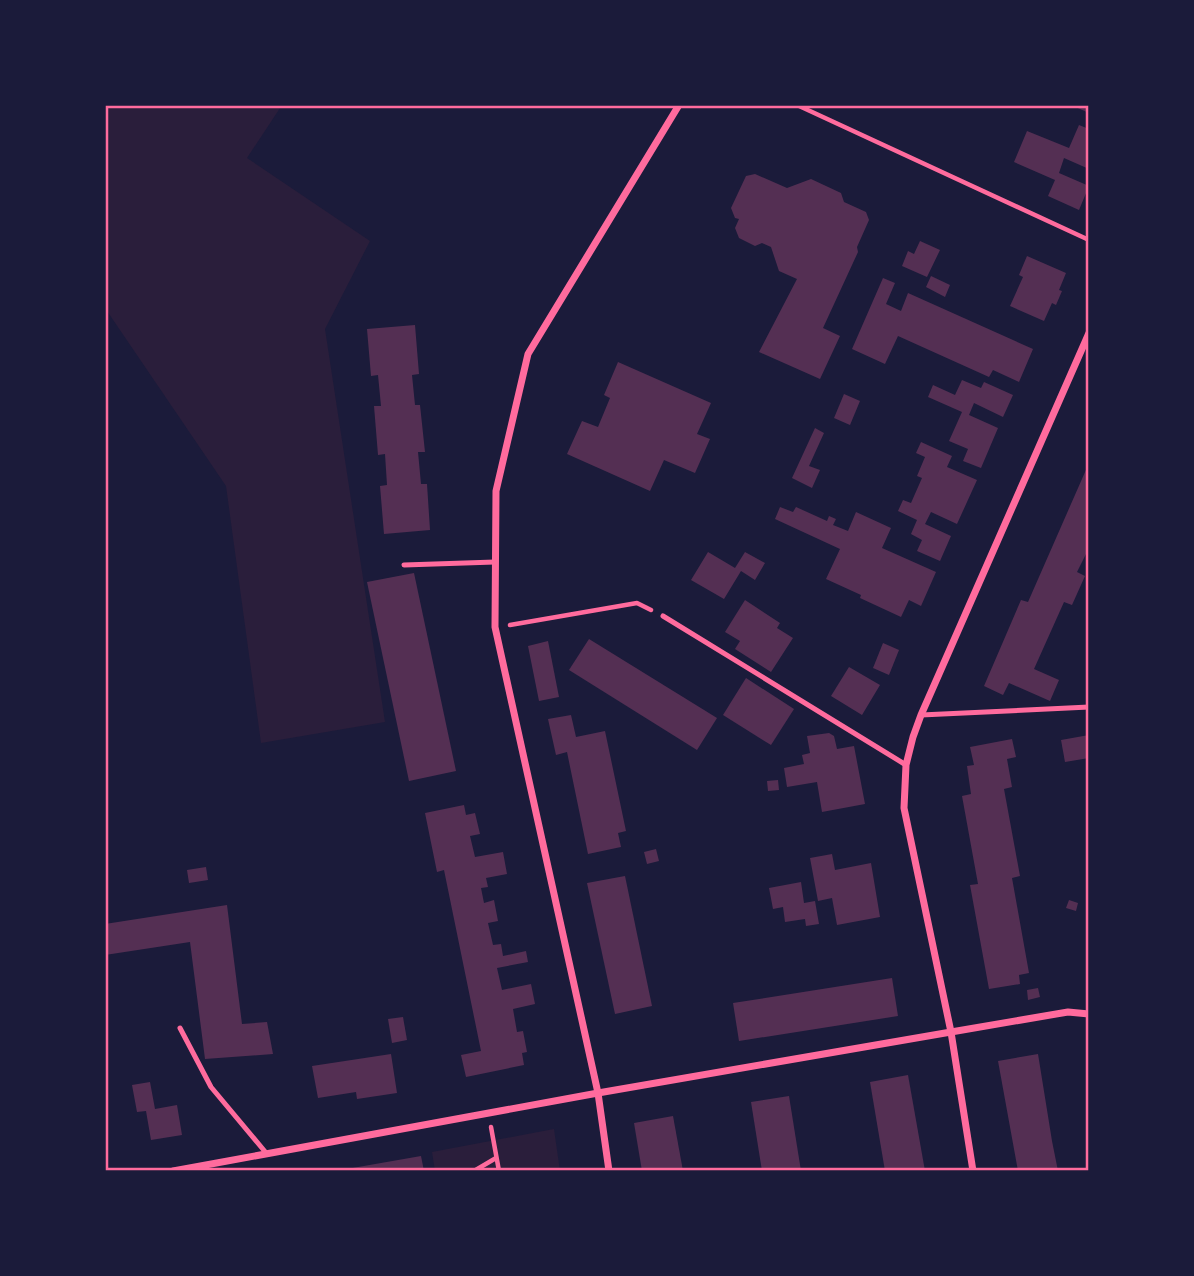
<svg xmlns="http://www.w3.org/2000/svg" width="1194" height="1276" font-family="'PT Sans',sans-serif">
<rect width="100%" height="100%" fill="#1b1b3a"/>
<g fill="#2a1e3b">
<polygon points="105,105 282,105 247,158 370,241 325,329 385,722 261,743 226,486 105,308"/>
<polygon points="554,1129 560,1171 435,1171 432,1152"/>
</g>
<g fill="#542f53">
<polygon points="1071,105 1089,105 1089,113"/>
<polygon points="1079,125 1089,129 1089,169 1064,158 1059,173 1089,186 1079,210 1048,196 1055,180 1014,162 1027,131 1069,148"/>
<polygon points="755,174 787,188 811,179 841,193 844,202 866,212 869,220 857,247 858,252 823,328 840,336 820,379 759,352 797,279 779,271 771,247 762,243 755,246 739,238 735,228 739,219 735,218 731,208 746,176"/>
<polygon points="920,241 940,250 927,277 902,266 908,251 914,254"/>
<polygon points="1027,256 1066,273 1059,290 1062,291 1056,305 1052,303 1044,321 1010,306 1023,277 1019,275"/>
<polygon points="931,276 950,285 945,297 926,287"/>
<polygon points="883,278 895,283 886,304 901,311 908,293 1033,349 1019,382 993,370 989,377 898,336 885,364 852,349"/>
<polygon points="415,325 419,374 412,375 415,405 420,405 425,452 418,452 421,484 427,484 430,530 384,534 380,486 387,485 385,454 378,455 374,406 381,406 378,375 371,376 367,329"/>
<polygon points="618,362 711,403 697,434 710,439 695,473 664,460 650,491 567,454 582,421 598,427 610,398 604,395"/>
<polygon points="962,380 981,388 984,382 1013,395 1003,417 974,403 969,415 998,428 981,468 963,461 968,449 949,441 962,412 928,397 933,385 955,395"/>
<polygon points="844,394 860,401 850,425 834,418"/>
<polygon points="815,428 824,433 809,466 820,470 812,488 792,478"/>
<polygon points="921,442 952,456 947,467 977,480 957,524 931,512 925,524 951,536 940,561 917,551 922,540 911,534 917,520 898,511 903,500 911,503 922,478 917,476 925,457 916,453"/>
<polygon points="1089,463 1089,548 1077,572 1085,576 1072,605 1064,602 1034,669 1059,680 1050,701 1009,683 1003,695 984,686 1021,600 1028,602"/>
<polygon points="780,507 793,512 796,507 827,521 829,516 836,519 833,525 848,531 856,512 891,528 882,548 936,572 921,606 909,600 901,617 860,598 861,595 826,579 840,549 775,519"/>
<polygon points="708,552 735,568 745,552 765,563 755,580 741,571 724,599 691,580"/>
<polygon points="414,573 456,771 409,781 367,582"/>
<polygon points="745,600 780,623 777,628 793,638 771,672 735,649 740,641 725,632"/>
<polygon points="589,639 717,718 697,750 569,670"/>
<polygon points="548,641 559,697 539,701 528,646"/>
<polygon points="883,643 899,650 889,675 873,668"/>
<polygon points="849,667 880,685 862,715 831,696"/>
<polygon points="746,678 794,709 771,745 723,715"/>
<polygon points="571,715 576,737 605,731 626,831 618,833 621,847 588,854 567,752 556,755 548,719"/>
<polygon points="829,733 834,736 837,749 854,746 865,804 822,812 817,782 787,787 784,768 804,764 802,755 810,753 807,736"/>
<polygon points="1089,735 1089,758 1065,762 1061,740"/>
<polygon points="1012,739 1016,757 1007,759 1012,787 1004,789 1020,876 1012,878 1029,973 1019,975 1020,984 989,989 970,885 978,884 962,796 971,794 967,766 974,765 970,747"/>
<polygon points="778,780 779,790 768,791 767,781"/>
<polygon points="464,805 466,815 475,813 480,834 470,836 475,857 503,852 507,874 486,878 488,887 481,888 484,903 494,900 498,921 488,923 493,945 501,944 503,956 526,951 528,962 497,968 502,990 531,984 535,1004 513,1009 517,1032 523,1031 527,1052 522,1053 524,1065 466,1077 461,1055 481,1051 444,870 437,872 425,813"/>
<polygon points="656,849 659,861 647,864 644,852"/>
<polygon points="832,854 835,870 871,863 880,917 837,925 832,898 818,901 810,858"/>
<polygon points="206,867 208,880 189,883 187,870"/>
<polygon points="625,876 652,1006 615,1014 587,883"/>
<polygon points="801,882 804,903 815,901 819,924 806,926 805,919 785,922 783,907 773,909 769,888"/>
<polygon points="1069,900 1078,903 1076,911 1066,908"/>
<polygon points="227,905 242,1024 267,1022 273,1054 205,1059 190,942 105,955 105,924"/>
<polygon points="892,978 898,1016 739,1041 733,1003"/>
<polygon points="1038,988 1040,997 1028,1000 1027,990"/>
<polygon points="403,1017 407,1040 392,1043 388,1019"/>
<polygon points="391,1054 397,1093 357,1099 356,1092 318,1098 312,1066"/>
<polygon points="1038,1054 1052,1141 1058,1171 1018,1171 998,1061"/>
<polygon points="908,1075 925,1171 885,1171 870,1082"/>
<polygon points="150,1082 155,1109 177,1105 182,1135 151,1140 146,1111 137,1112 132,1085"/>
<polygon points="789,1096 801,1171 762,1171 751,1102"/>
<polygon points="673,1116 683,1171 642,1171 634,1123"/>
<polygon points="421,1156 424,1171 341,1171 341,1170"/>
</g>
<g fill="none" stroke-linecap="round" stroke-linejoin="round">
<g stroke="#ff6b9d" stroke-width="4.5">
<polyline points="797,105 1089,240"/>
<polyline points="510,625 637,603 651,610"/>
<polyline points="491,1127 499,1171"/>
<polyline points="474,1171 496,1158"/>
</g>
<g stroke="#ff6b9d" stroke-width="5">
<polyline points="404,565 495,562"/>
<polyline points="663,616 906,765"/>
<polyline points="921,715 1089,707"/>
<polyline points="180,1028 211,1087 267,1154"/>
</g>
<g stroke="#ff6b9d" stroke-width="7">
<polyline points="173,1171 598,1093 951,1032 1068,1012 1089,1014"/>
<polyline points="609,1171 598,1093 495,627 496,491 528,354 679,105"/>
<polyline points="973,1171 951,1032 904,808 906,765 913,737 921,715 1089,333"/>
</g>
</g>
<rect width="1194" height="1276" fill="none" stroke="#1b1b3a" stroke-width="214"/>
<rect x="107" y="107" width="980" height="1062" fill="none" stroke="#ff6b9d" stroke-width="2.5"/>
</svg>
